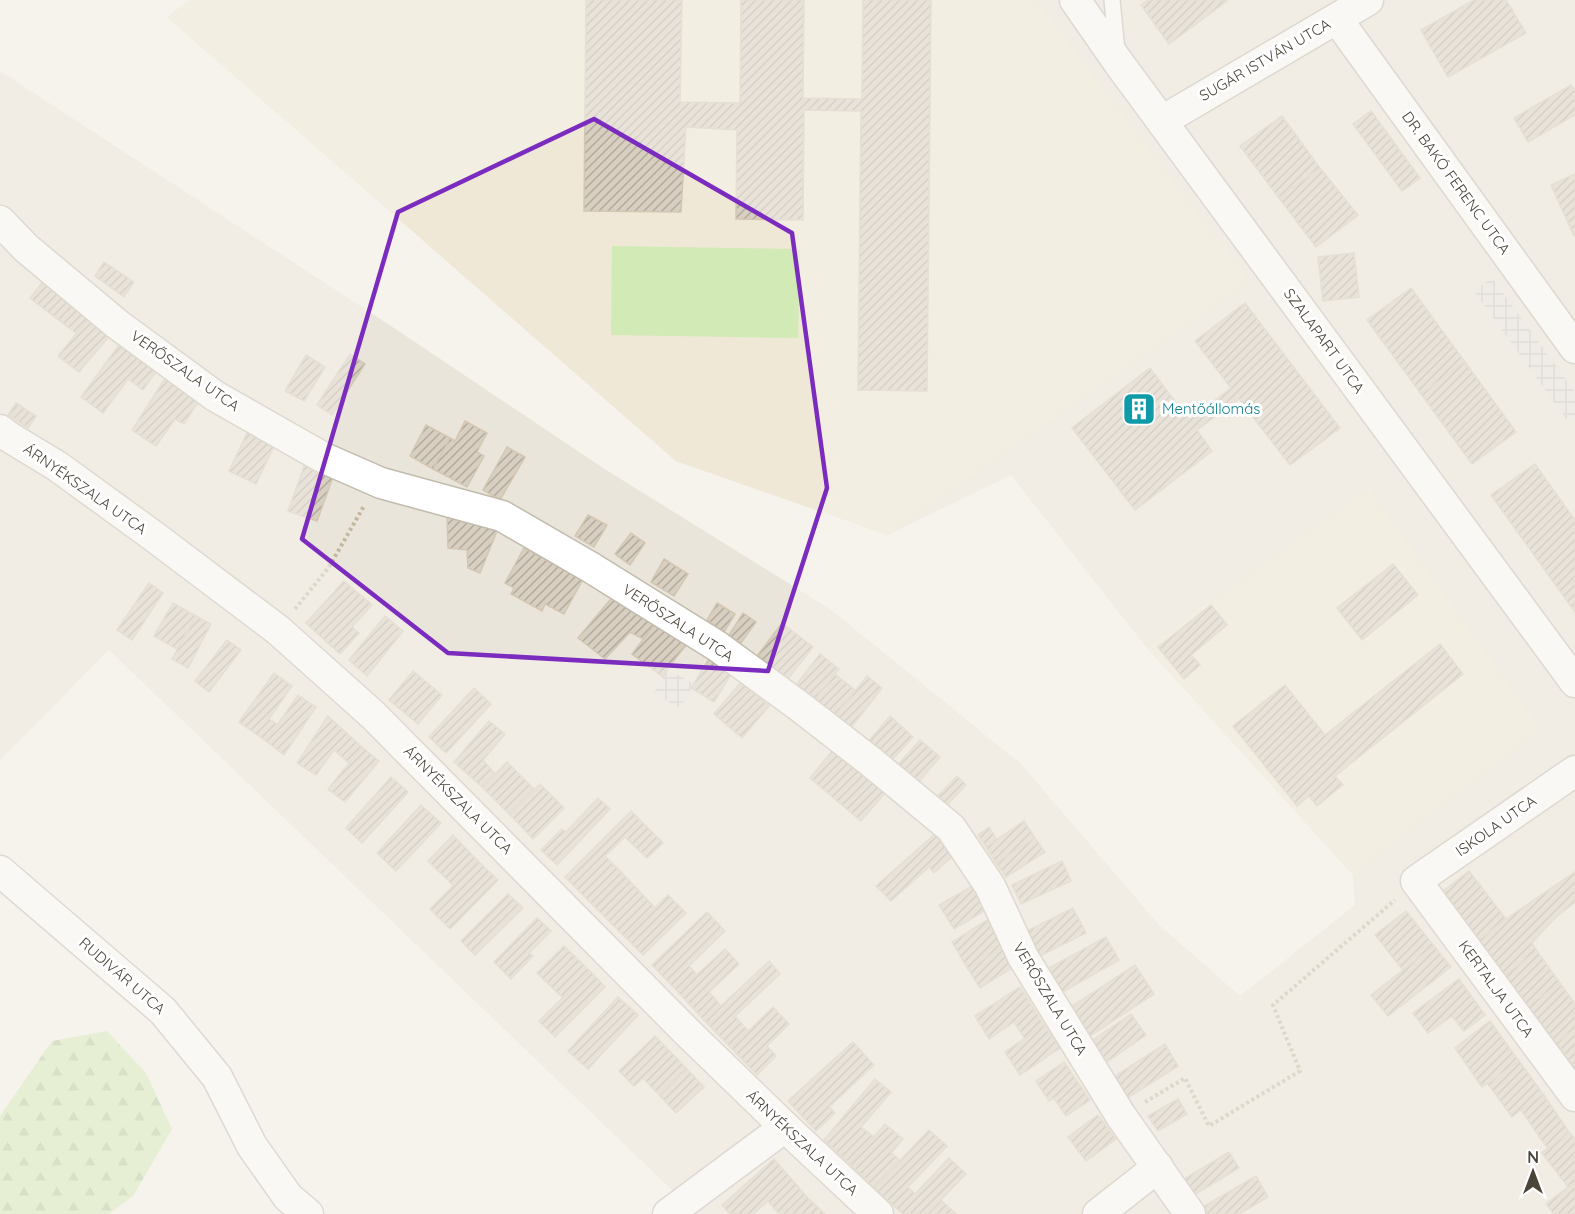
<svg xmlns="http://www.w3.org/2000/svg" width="1575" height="1214" font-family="Quicksand,sans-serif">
<defs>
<pattern id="industrial-grid" width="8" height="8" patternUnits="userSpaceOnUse" patternTransform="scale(1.5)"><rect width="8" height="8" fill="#e6e2dd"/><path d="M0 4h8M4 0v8" fill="none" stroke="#c7c3be"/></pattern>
<pattern id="forest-firs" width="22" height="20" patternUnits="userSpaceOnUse" patternTransform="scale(1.5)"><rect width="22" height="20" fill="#d2eab5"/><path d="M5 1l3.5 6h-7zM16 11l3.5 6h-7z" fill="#b6ca9c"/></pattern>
<pattern id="building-hatch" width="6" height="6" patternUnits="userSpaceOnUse" patternTransform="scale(1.5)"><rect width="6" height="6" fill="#d8cfc1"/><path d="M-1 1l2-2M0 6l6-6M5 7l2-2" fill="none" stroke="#b1aa9e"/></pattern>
</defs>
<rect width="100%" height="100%" fill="#f6f3ec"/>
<polygon fill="#eae5da" points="190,0 1575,0 1575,1214 697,1214 109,650 0,760 0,71 397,330 603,468 830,609 1020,763 1158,924 1240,996 1355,905 1353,875 1146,647 1011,475 888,535 676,461 167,17"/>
<g fill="url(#industrial-grid)">
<polygon points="1492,278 1575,392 1575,420 1570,424 1474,291"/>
<polygon points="667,669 694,684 680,708 654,693"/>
</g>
<g fill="#efe8d6">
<polygon points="190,0 1036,0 1250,282 888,535 676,461 167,17"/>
<polygon points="1368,488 1541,730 1353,875 1146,647"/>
</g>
<polygon fill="url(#forest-firs)" points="107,1031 146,1073 172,1129 133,1196 109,1214 0,1214 0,1116 52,1041"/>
<polygon fill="#d2eab5" points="612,246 800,249 798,338 611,335"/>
<g fill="url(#building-hatch)" stroke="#d3c7b4" stroke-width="1.5">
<polygon points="586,0 682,0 680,102 740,103 741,0 804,0 803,98 862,99 863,0 931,0 927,391 858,390 861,111 804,110 803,220 736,219 737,130 686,127 681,212 584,211"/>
<polygon points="1148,0 1226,0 1227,1 1169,44 1141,5"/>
<polygon points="1474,0 1506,0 1526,33 1448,77 1421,30"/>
<polygon points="1571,85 1575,91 1575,115 1528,142 1514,118"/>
<polygon points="1371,111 1420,178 1402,191 1353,124"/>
<polygon points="1282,116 1320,168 1279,198 1240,146"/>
<polygon points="1320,168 1358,215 1316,247 1279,198"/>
<polygon points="1575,174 1575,236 1574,236 1551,185"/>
<polygon points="1354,253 1359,297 1323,301 1318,257"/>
<polygon points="104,262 134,282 124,297 95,276"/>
<polygon points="44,280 90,317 77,334 30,298"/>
<polygon points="1411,288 1465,362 1421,394 1367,320"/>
<polygon points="1245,303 1340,428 1290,465 1239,399 1197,430 1212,451 1135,510 1072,428 1150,368 1189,420 1231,388 1195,341"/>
<polygon points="90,317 111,334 79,372 58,356"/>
<polygon points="121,342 158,369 143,390 128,379 103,413 81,397"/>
<polygon points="350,354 365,364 332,415 317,405"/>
<polygon points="306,355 325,367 304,401 285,391"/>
<polygon points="1465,362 1516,432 1472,464 1421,394"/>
<polygon points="166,377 200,399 184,424 175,419 156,446 132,430"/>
<polygon points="16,403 36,416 28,428 8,415"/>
<polygon points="465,421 487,433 477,452 484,456 467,487 433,469 450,438 455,441"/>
<polygon points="426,425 450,438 433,469 410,456"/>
<polygon points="248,431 275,444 256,484 229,471"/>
<polygon points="507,447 525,457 500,500 483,490"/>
<polygon points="307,458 336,469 317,521 288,511"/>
<polygon points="1535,464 1574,519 1575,518 1575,612 1491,495"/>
<polygon points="447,514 470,518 497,531 480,573 468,568 467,550 448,548"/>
<polygon points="588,515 607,525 594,547 575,536"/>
<polygon points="631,533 645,543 630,565 615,554"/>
<polygon points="524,548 583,579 564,614 545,604 542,611 511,594 514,588 505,583"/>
<polygon points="664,559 688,574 674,596 651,582"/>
<polygon points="1393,564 1418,595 1362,640 1337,608"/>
<polygon points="344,581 372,605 352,627 359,633 340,654 306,623"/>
<polygon points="149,583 163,593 132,640 117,630"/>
<polygon points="615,594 658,620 643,639 630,632 605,659 578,638"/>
<polygon points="173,603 196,616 177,649 154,636"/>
<polygon points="717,603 735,614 724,632 707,620"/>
<polygon points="1211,605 1227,625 1191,655 1200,665 1184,679 1158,647"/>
<polygon points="743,613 756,622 741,643 729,635"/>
<polygon points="196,616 211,624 188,668 172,659"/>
<polygon points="385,616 403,631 367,676 349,660"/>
<polygon points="658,620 688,643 667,669 663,677 632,654"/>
<polygon points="782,623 813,647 788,679 757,656"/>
<polygon points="227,640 241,650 209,692 195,681"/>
<polygon points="1440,644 1463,674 1335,776 1343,785 1317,806 1309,796 1297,806 1233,726 1285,685 1325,735"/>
<polygon points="820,654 839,669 814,701 795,686"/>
<polygon points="710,657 733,671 714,702 691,688"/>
<polygon points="413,671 442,695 418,724 389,700"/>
<polygon points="274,673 292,686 269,719 278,725 266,741 239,722"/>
<polygon points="835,674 855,690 834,717 814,701"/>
<polygon points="867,676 882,688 850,729 834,717"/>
<polygon points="741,682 769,706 742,738 714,714"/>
<polygon points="474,688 491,704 446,753 429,737"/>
<polygon points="298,695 316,707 284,755 266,741"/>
<polygon points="328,716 362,747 349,763 334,750 316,775 297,763"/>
<polygon points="890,716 913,737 889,763 867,743"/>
<polygon points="489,721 505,734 483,760 495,774 482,787 454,762"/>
<polygon points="920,740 940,757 917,784 896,767"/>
<polygon points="362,747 379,761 345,802 328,789"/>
<polygon points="833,750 885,793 861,821 810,778"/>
<polygon points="507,762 534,789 509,814 482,787"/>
<polygon points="957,776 966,785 947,805 938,796"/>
<polygon points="391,777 408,792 362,843 346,828"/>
<polygon points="540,784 564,808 533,839 509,814"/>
<polygon points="598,798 610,809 557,865 541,850 562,829 566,832"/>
<polygon points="421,805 441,823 396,871 377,853"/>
<polygon points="631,811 663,843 647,858 625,837 605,856 625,876 594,906 565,877"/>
<polygon points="1024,821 1035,838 996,863 986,847"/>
<polygon points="989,827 997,840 986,847 978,835"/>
<polygon points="936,833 955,854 934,873 929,867 891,901 876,886"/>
<polygon points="453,835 478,861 454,886 428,861"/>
<polygon points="1035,838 1045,852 1006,877 996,863"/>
<polygon points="478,861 498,880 450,929 430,909"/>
<polygon points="1062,861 1071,881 1021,904 1012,885"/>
<polygon points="1469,871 1506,919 1479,940 1442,892"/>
<polygon points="1575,872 1575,902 1553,920 1532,943 1537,951 1505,975 1479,940 1506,919"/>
<polygon points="625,876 655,908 625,937 594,906"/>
<polygon points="974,885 988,909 954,929 939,905"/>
<polygon points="508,894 523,908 475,955 461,941"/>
<polygon points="668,895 686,913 643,955 625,937"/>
<polygon points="1073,908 1086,933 1038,957 1025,932"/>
<polygon points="1406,911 1434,946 1403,970 1375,935"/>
<polygon points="707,912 725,931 689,966 696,974 678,992 652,965"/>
<polygon points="537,918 551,931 529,953 533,956 511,979 494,962"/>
<polygon points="987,920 1003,947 968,969 952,942"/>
<polygon points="1106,937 1119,960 1059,994 1045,970"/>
<polygon points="564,946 590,971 563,998 537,973"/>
<polygon points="1434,946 1451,967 1388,1016 1371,995"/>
<polygon points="1003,947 1015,966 980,988 968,969"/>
<polygon points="725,949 739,964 709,992 721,1006 705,1021 678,992"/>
<polygon points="1537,951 1560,983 1528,1006 1505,975"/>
<polygon points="769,961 780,974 735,1016 748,1031 731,1048 705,1021"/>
<polygon points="1135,965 1154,994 1087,1038 1068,1009"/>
<polygon points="590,971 605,987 555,1037 539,1021"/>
<polygon points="1459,979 1485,1015 1464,1031 1452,1016 1428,1033 1413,1013"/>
<polygon points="1560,983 1575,1004 1575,1029 1556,1043 1528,1006"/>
<polygon points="1020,987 1044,1025 1025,1039 1014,1022 989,1039 975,1016"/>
<polygon points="618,997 638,1015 588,1069 568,1051"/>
<polygon points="773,1007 789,1024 767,1046 776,1056 757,1075 731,1048"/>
<polygon points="1131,1014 1146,1035 1101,1066 1087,1044"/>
<polygon points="1490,1021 1519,1061 1482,1087 1455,1048"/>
<polygon points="1044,1025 1060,1048 1020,1075 1005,1052"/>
<polygon points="1575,1029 1575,1068 1556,1043"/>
<polygon points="655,1036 687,1069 659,1095 643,1078 634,1086 619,1071"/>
<polygon points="853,1042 874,1065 829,1107 835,1113 816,1131 788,1101"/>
<polygon points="1165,1044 1178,1066 1126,1099 1112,1078"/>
<polygon points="1519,1061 1543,1094 1512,1117 1488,1084"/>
<polygon points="1064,1062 1090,1100 1066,1116 1054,1098 1049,1101 1036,1081"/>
<polygon points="687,1069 704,1087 676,1113 659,1095"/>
<polygon points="875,1079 891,1092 861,1127 874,1137 850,1164 824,1140"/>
<polygon points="1543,1094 1569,1132 1548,1149 1521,1110"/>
<polygon points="1178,1099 1187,1114 1158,1131 1148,1116"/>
<polygon points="1098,1115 1116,1139 1086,1161 1068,1137"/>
<polygon points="885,1124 903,1139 891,1153 900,1160 874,1188 850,1164"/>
<polygon points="929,1130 947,1146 908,1187 915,1194 949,1158 966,1174 927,1214 903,1214 874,1188"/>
<polygon points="1569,1132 1575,1139 1575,1182 1568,1187 1542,1153"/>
<polygon points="1229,1152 1239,1168 1189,1198 1179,1182"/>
<polygon points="774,1159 807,1197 791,1214 779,1214 768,1201 753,1214 730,1214 722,1205"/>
<polygon points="1256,1176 1268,1197 1239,1214 1204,1214 1201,1208"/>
<polygon points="1575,1182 1575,1212 1573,1214 1554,1214 1546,1204"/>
<polygon points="807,1197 825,1214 791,1214"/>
<polygon points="941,1200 956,1214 927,1214"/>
</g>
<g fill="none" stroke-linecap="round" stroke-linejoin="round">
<defs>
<polyline id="service" points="1112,0 1117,51"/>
<g id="minor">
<polyline points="1075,0 1118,62 1575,682"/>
<polyline points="1337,19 1575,348"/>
<polyline points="1162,121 1368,0"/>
<polyline points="0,221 26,248 117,324 215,396 324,458 381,483 502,516 590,567 717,646 799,706 870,761 951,828 990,886 1023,957 1121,1116 1190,1214"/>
<polyline points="0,430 9,437 57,466 152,535 278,630 373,715 687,1032 785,1127 878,1214"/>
<polyline points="1575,771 1416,881 1575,1096"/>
<polyline points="0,871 163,1011 217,1077 252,1146 288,1197 308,1214"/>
<polyline points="668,1214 785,1127"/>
<polyline points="1098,1214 1158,1167"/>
</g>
</defs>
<use href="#service" stroke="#c2bbae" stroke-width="18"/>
<use href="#minor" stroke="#c2bbae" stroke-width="33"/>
<g stroke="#c4b79f" stroke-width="4" stroke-dasharray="3 3" stroke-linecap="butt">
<polyline points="295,609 329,567 364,506"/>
<polyline points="1145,1102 1185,1078 1209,1126 1300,1071 1273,1005 1395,900"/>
</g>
<use href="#service" stroke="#fff" stroke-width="15"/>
<use href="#minor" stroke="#fff" stroke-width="30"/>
</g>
<path d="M0 0H1575V1214H0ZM594,119L792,233L827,488L768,671L448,653L302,539L398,212Z" fill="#f6f3ec" fill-opacity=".55" fill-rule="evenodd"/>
<path fill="none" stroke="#7b2cbf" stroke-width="4.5" stroke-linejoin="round" d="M594,119L792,233L827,488L768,671L448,653L302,539L398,212Z"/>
<defs>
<symbol id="building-square" viewBox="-11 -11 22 22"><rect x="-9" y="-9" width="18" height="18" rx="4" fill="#0f9aa8" stroke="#fff"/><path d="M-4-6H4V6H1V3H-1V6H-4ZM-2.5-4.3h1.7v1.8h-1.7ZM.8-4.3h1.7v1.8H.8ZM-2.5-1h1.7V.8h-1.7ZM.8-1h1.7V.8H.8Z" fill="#fff"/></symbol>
</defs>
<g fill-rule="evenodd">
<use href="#building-square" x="1120" y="390" width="38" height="38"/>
</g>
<g text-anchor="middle" stroke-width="6" stroke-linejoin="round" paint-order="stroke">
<g font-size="15" fill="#4b4439" stroke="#fff">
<text transform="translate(1265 60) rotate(-30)" y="5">SUGÁR ISTVÁN UTCA</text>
<text transform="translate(1456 183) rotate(54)" y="5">DR. BAKÓ FERENC UTCA</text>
<text transform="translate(1324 341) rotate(54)" y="5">SZALAPART UTCA</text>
<text transform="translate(185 371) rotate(35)" y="5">VERŐSZALA UTCA</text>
<text transform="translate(85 489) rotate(35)" y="5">ÁRNYÉKSZALA UTCA</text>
<text transform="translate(678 623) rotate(33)" y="5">VERŐSZALA UTCA</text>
<text transform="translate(458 800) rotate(45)" y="5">ÁRNYÉKSZALA UTCA</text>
<text transform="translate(1496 826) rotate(-35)" y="5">ISKOLA UTCA</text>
<text transform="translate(122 976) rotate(41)" y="5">RUDIVÁR UTCA</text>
<text transform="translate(1496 989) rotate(54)" y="5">KERTALJA UTCA</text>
<text transform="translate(1050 999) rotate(59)" y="5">VERŐSZALA UTCA</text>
<text transform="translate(802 1143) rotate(43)" y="5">ÁRNYÉKSZALA UTCA</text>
</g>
<g font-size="15" fill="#0d838f" stroke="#fff" text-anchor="start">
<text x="1162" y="414">Mentőállomás</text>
</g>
</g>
<g transform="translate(1533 1172)" stroke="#ffffff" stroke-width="4.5" paint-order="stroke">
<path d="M0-4.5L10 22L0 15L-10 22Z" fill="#4b4439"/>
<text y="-9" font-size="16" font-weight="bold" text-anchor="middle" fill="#4b4439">N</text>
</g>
</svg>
